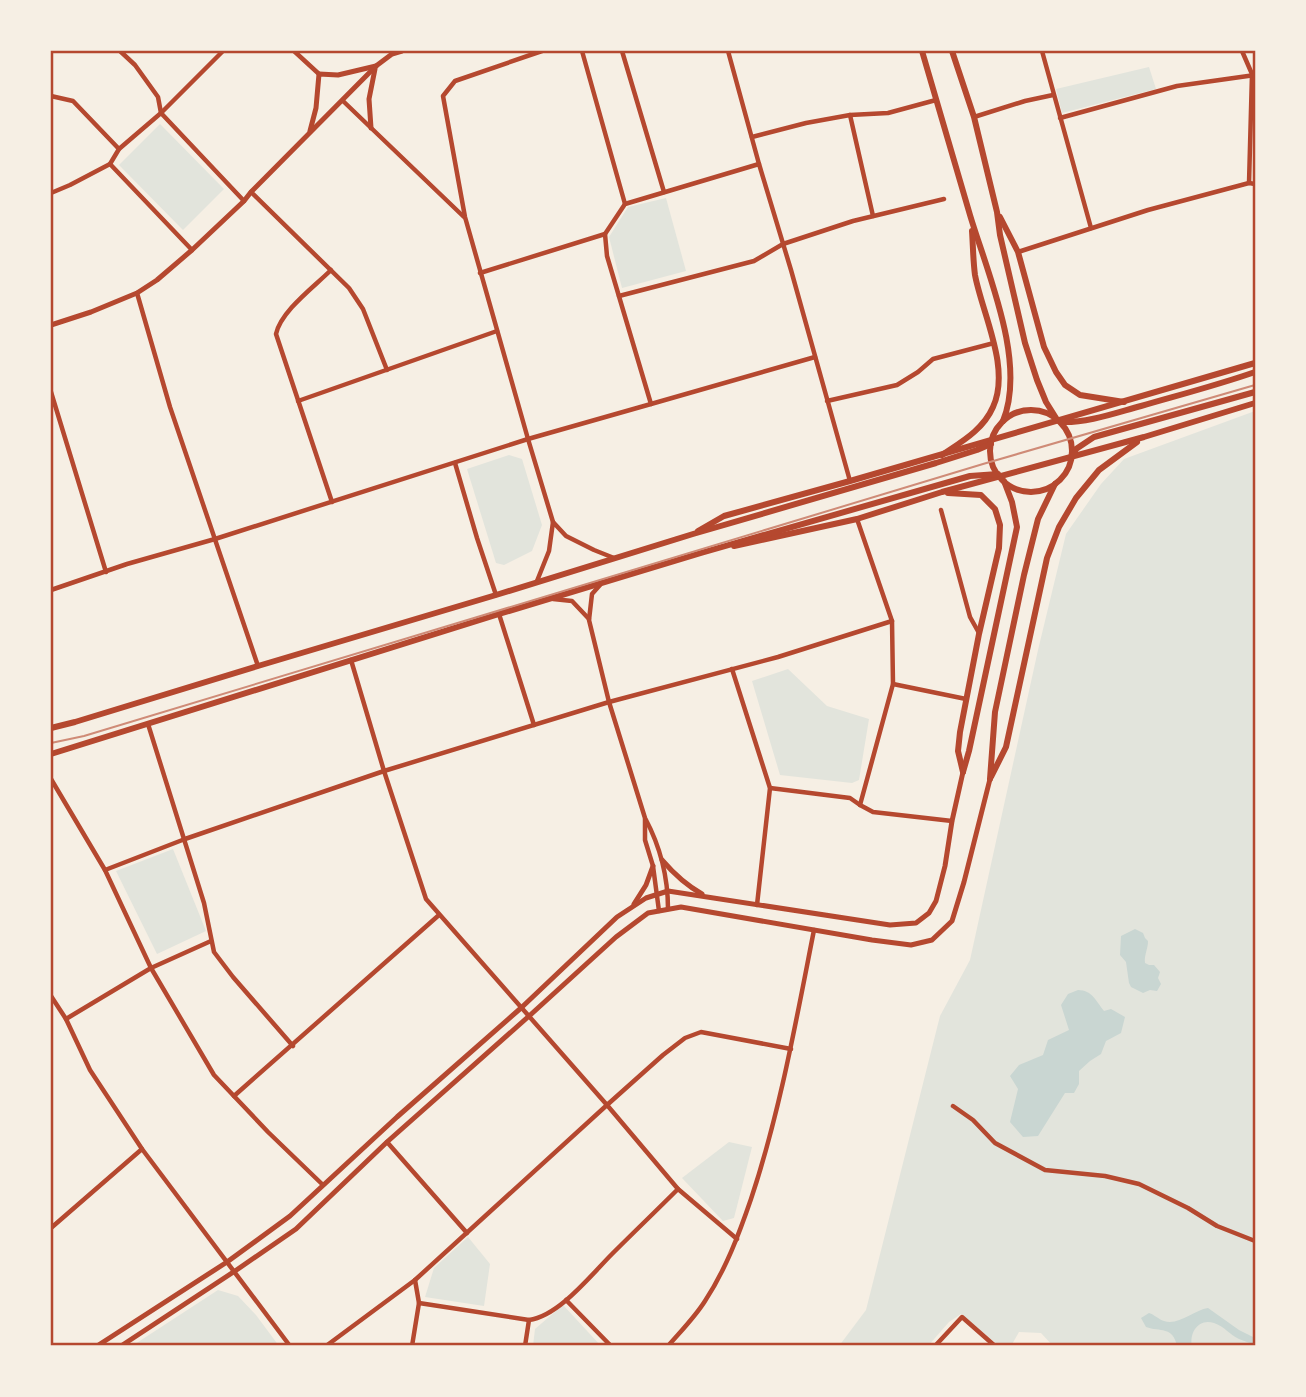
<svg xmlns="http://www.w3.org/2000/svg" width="1306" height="1397" font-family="'Varela Round',sans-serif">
<rect width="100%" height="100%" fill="#f6efe4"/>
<g fill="#e2e4dc">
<polygon points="1149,67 1156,89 1062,113 1056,89"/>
<polygon points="160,124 224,189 183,230 119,165"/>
<polygon points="666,198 686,271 622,288 609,237 628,207"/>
<polygon points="1255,411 1255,1346 1053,1346 1041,1333 1019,1332 1011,1346 998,1345 961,1314 949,1322 928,1346 839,1346 866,1310 940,1016 970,960 1038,650 1066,534 1101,484 1124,459"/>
<polygon points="509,455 522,459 542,525 532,551 504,565 496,563 467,469"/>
<polygon points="788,669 827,706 869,719 859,780 852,783 780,775 752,681"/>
<polygon points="173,849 206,931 157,954 116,871"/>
<polygon points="729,1142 752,1147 734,1218 723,1221 682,1178"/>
<polygon points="468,1237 490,1264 484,1306 425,1297 434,1268"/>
<polygon points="218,1290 238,1296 256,1315 279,1346 132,1346"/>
<polygon points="563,1305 601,1346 533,1346 535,1329"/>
</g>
<g fill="#c9d6d2">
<path d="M1135,929L1143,933L1145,938L1148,941C1148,949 1144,955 1145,963L1149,965H1154L1160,972L1158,978L1161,984L1157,991L1150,990L1143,993L1131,987L1129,983L1126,962L1120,955L1121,936Z"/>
<path d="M1078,990C1092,990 1096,1001 1104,1011L1111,1009L1125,1017L1121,1033L1106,1041L1101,1054L1090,1061L1079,1071V1084L1074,1093H1065L1038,1136L1023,1137L1010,1122L1018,1089L1010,1076L1019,1065L1043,1055L1048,1040L1069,1030L1061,1005L1068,994Z"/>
<path d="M1208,1308L1239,1330L1255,1338V1345C1250,1343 1244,1341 1239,1339C1230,1335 1224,1326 1214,1323C1199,1318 1189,1332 1192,1346H1177C1173,1326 1160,1332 1146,1327L1141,1318L1149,1313C1155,1315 1158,1319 1164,1321C1178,1326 1194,1310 1208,1308Z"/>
</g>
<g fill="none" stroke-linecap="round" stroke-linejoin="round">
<g stroke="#b5482f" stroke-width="4.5">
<polyline points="120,51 135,65 158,97 161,113 244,201"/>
<polyline points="294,51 319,74"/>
<polyline points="542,51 455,81 443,96 465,217 528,439 553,522"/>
<polyline points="582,51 625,204"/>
<polyline points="622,51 664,192"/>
<polyline points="728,51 759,164"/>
<polyline points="1042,51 1091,228"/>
<polyline points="1242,51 1252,74 1249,183"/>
<polyline points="51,96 73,101 119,149"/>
<polyline points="343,101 464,217"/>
<polyline points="850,115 873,216"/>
<polyline points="974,117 1025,101 1053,95"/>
<polyline points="1060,118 1177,86 1255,75"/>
<polyline points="752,137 806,123 850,115 888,113 936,100"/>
<polyline points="110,164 192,250"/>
<polyline points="251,192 349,288 363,309 387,370"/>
<polyline points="51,193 70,185 110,164 119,149 161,113 223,51"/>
<polyline points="1018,252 1148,210 1249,183 1255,184"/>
<path d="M331,270C314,287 281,311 276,334L332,502"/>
<polyline points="480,273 605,234"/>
<polyline points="137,293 170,407 258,666"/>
<polyline points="619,296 754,261 783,244 853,221 944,199"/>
<polyline points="51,392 106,572"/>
<polyline points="298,401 497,331"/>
<polyline points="827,401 897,385 918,372 933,359 994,343"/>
<polyline points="651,404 815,357"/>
<polyline points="455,463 477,538 496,595"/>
<polyline points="941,510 970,617 979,633"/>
<polyline points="857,519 892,621 893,684 860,805"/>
<polyline points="537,581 549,551 553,522 566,536 594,550 614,558"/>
<path d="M600,585L592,594L589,620L609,702L645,818C660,846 668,877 668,909"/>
<polyline points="51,590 127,564 215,539 528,439 651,404 607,256 605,234 625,204 759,164 791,270 850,481"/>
<polyline points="553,599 572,601 589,619"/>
<polyline points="499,614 534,725"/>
<polyline points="351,660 384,771 426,899 607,1105 678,1189 737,1239"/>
<polyline points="732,669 770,788 757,905"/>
<polyline points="893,684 966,699"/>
<polyline points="148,724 204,903 214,952 233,977 293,1046"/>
<polyline points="51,779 105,870 151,968 214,1075 268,1132 323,1185"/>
<polyline points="770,788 850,798 860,805 873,812 952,821"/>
<polyline points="645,819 645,840 653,866 659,911"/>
<polyline points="105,870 185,839 384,771 609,702 778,657 892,621"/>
<polyline points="51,996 66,1019 90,1070 142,1149 290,1346"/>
<polyline points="66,1019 151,968 211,941"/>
<polyline points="234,1096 439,915"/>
<polyline points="953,1106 973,1120 995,1143 1045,1170 1105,1176 1139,1184 1188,1208 1217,1226 1255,1241"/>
<polyline points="387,1142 467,1233"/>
<polyline points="51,1228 142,1149"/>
<polyline points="566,1300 611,1346"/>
<polyline points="419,1303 529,1320"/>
<polyline points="326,1346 415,1280 607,1105 663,1055 685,1038 701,1032 791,1049"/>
<polyline points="412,1346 419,1303 415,1280"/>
<path d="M525,1346L529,1320C559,1316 591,1275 612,1254C634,1232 656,1211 678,1189"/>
<path d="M668,1346C681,1331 695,1317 705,1301C726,1269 739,1234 751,1199C780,1112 796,1021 814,930"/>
<polyline points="935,1346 962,1317 995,1346"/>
</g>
<g stroke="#b5482f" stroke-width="5">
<polyline points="371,128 369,99 375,69"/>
<polyline points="310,131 316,108 319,74 338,75 376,66"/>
<polyline points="51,325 91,312 137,293 157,280 192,250 244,201 251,192 376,66 392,54 402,51"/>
<path d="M662,860C674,874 686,885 702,894"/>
<polyline points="634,904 646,885 653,866"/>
<polyline points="97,1346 227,1262 290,1216 397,1117 521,1008 617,917 646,898 668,891 890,925 916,923 929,913 936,901 945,866 952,821 963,772"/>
<polyline points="121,1346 235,1271 296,1229 387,1142 528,1017 616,937 648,913 681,907 872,940 911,945 932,940 952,921 964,882 990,779"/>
</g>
<g stroke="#b5482f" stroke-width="6">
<polyline points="948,493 981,495 995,509 1000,525 999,548 979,634 960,732 958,751 963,772"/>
<polyline points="698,531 724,516 850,481 1255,363"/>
<polyline points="734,546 857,519 942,492 1144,437 1255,403"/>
<polyline points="991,777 1006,747 1047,558 1059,527 1076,498 1099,470 1137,442"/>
</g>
<g stroke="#b5482f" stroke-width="6">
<path d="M922,51C938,105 954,160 970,215C987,272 1027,362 1003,421"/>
<polyline points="952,51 974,117 997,212 1000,235 1025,343 1037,380 1046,402 1056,418"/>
<polyline points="1000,217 1018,252 1044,347 1056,372 1065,385 1080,395 1124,402"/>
<circle cx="1031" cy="451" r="41"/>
<path d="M1061,422C1088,423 1115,413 1141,406C1179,395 1218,385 1255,372"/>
<path d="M942,455C961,442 983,430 993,407C1011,368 982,313 975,275C973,260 973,245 972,231"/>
<polyline points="1073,456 1076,449 1094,437 1255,392"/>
<polyline points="51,728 75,722 258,666 496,595 693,534 936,463 977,450 991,444"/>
<polyline points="51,754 499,614 701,553 970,476 998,474"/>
<polyline points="963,772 969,751 1017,527 1012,502 1004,481"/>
<polyline points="990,779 995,712 1024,575 1038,519 1055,484"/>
</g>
<polyline stroke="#cf8b77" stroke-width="2" points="51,743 84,736 983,464 1255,385"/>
</g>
<rect width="1306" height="1397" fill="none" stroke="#f6efe4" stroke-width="105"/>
<rect x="52" y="52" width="1202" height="1292" fill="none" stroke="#b5482f" stroke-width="2.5"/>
</svg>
